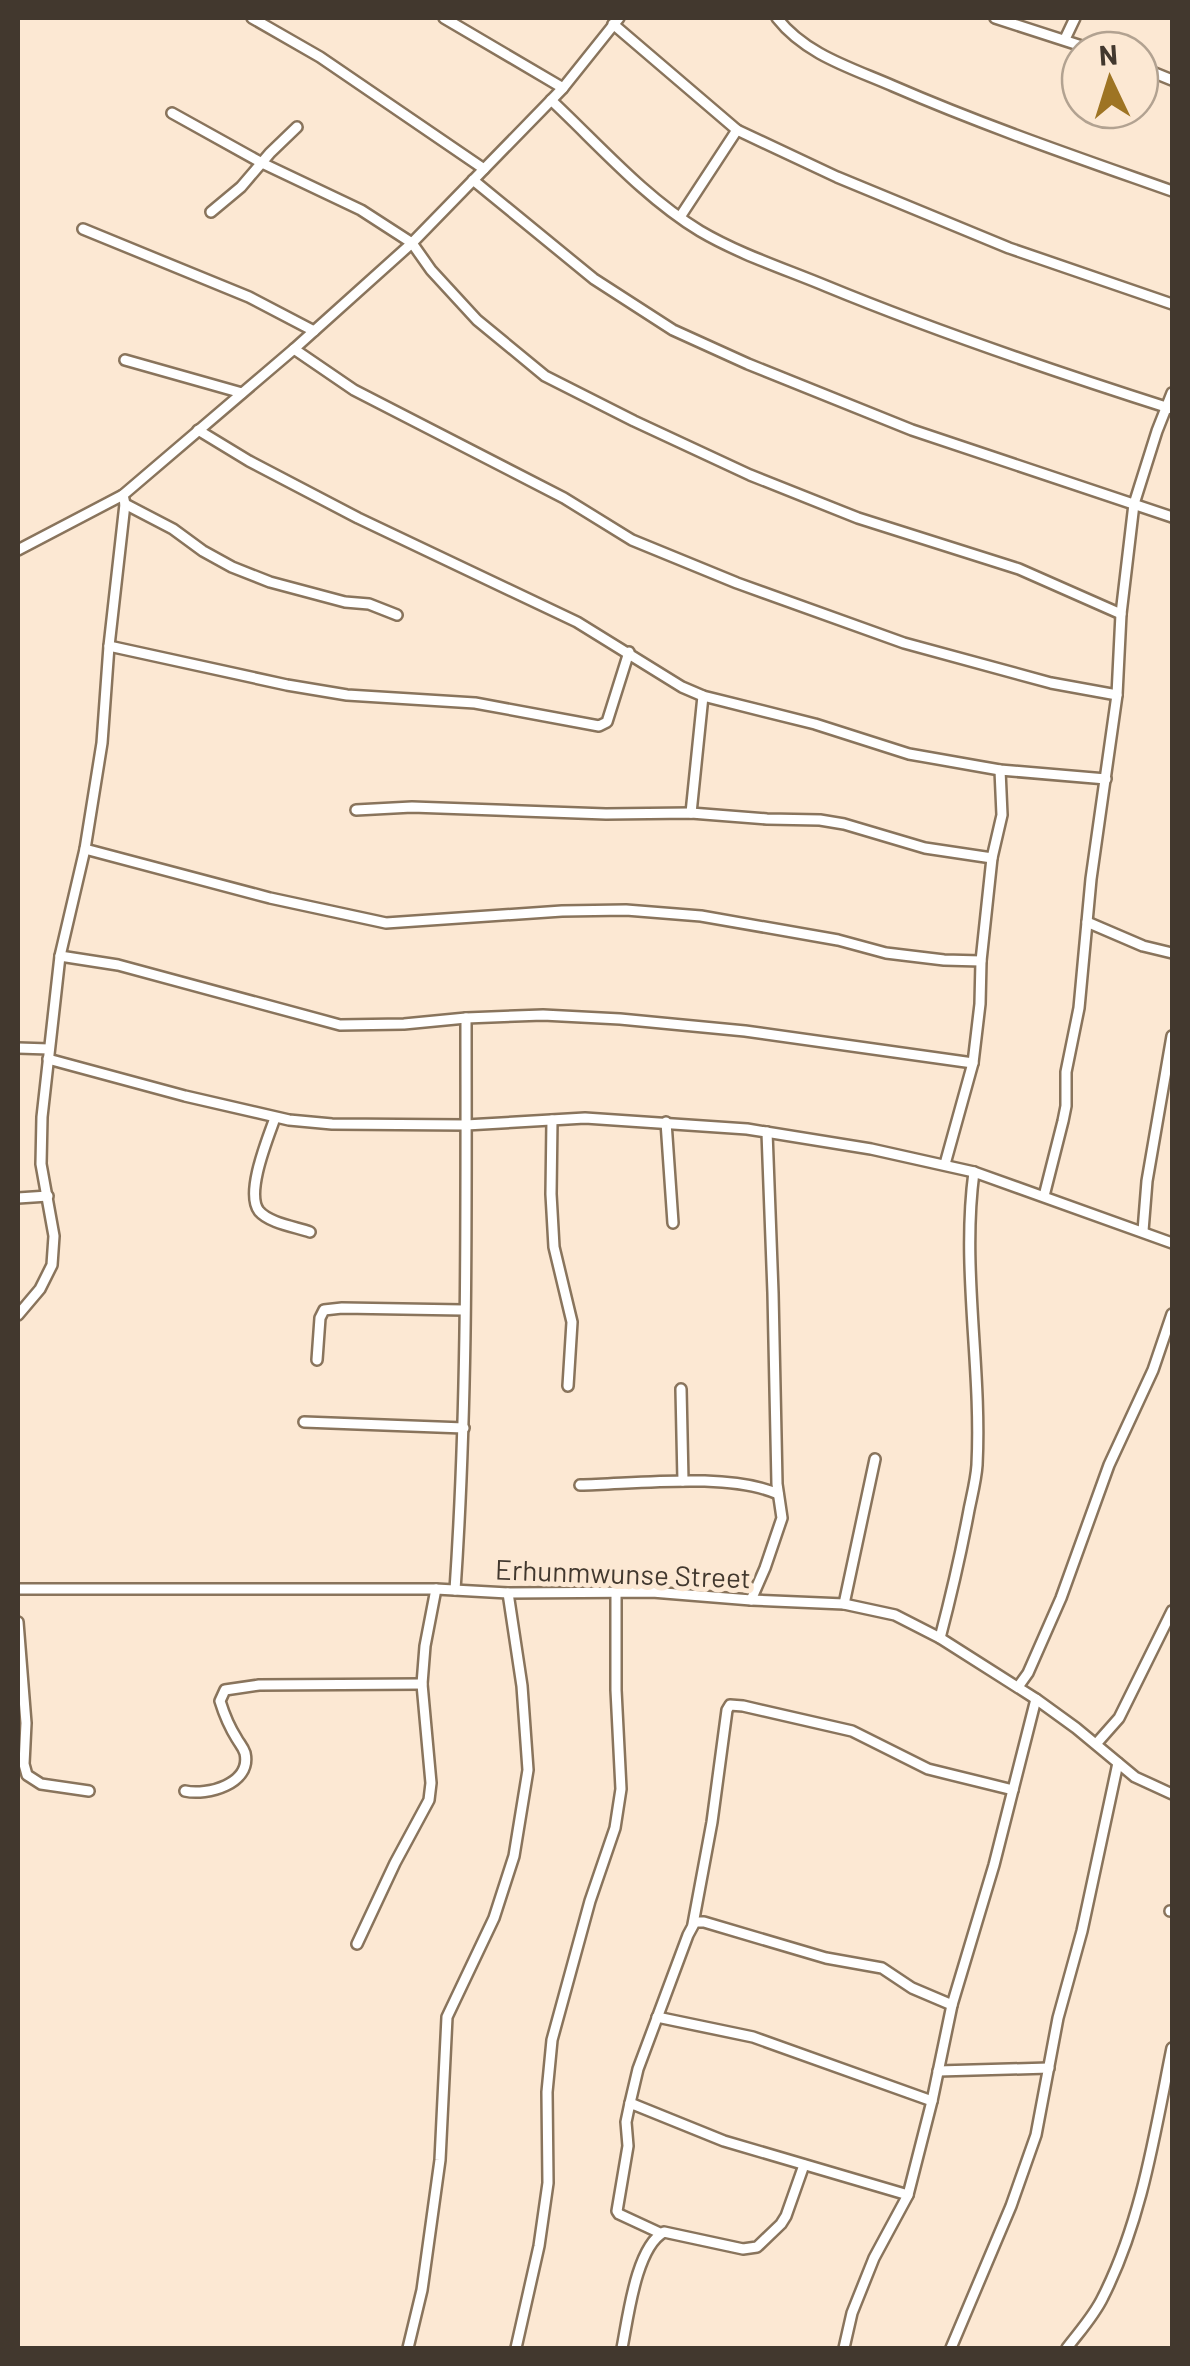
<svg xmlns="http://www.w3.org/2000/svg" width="1190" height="2366" font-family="Barlow,sans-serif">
<rect width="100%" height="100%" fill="#fce8d3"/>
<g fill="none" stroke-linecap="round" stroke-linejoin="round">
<defs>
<g id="minor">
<polyline points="252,18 320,57 484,169"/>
<polyline points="444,18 563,88"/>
<path d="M777,18C806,55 852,68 893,86C985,126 1079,158 1172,191"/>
<polyline points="995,18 1094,50"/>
<polyline points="613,24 737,130 837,177 1009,248 1172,304"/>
<polyline points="1065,39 1075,18"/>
<polyline points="1140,67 1172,80"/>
<path d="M551,100C598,144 644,197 700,231C739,254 785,269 826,286C940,333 1056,372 1172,409"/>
<polyline points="172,113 262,163 361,210 412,243 431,270 477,320 545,376 634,421 750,475 858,518 1019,569 1121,614"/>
<polyline points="473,180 594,279 673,330 748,364 912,430 1172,517"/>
<polyline points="211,212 241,187 270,153 297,127"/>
<polyline points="680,217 737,130"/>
<polyline points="83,229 249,297 314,331"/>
<polyline points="294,349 354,390 564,498 632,540 737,583 904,643 1051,683 1117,695"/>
<polyline points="125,360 242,393"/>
<polyline points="198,430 249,461 358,518 577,622 682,687 703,696 815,724 909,754 1000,770 1106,779"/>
<polyline points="125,504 173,529 203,551 232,567 270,582 345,602 369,604 397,615"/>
<polyline points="18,550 123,495 294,349 412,243 563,88 619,18"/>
<polyline points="109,646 287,685 347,695 475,703 599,726 607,722 629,652"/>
<polyline points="356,810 412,807 606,814 691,813 767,819 820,820 844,824 925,848 992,858"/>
<polyline points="691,813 703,696"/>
<polyline points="85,849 270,898 386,923 562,911 626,910 701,916 838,940 886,953 944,960 981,961"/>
<polyline points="1087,922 1143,946 1172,953"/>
<polyline points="60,956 118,965 340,1025 404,1024 466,1018 543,1015 620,1019 745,1031 973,1063"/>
<polyline points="18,1048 49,1049"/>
<polyline points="48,1059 185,1096 289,1120 332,1124 466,1125 585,1118 747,1129 871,1149 974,1172 1172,1243"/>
<path d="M275,1118C268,1138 245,1193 259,1211C269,1223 296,1227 310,1232"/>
<polyline points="552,1120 551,1194 554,1247 572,1322 568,1386"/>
<polyline points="666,1122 673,1223"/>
<polyline points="945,1164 973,1063 980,1004 981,961 992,858 1002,815 1000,770"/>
<polyline points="1044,1196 1063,1121 1066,1106 1066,1072 1079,1008 1091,879 1117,695 1121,614 1134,504 1157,431 1172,393"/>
<polyline points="18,1198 48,1196"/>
<polyline points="1143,1231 1147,1181 1172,1036"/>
<polyline points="18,1315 40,1289 52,1265 54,1236 41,1164 42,1117 60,956 85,849 102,743 109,646 125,504 123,495"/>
<polyline points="317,1360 320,1318 324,1310 342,1308 463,1310"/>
<polyline points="681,1389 683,1481"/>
<polyline points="304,1422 464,1428"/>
<path d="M580,1485C635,1484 728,1472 778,1494"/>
<polyline points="18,1589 436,1589 508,1593 652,1592 751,1600 844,1604 895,1615 940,1638 1036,1699 1076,1728 1135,1777 1172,1794"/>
<path d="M455,1590C468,1400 466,1209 466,1018"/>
<polyline points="751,1600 765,1568 782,1518 777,1484 773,1293 767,1132"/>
<polyline points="844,1604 875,1459"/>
<polyline points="18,1622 26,1723 24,1764 27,1775 41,1784 89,1791"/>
<path d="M940,1638C951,1596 961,1553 969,1510C972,1495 976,1480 977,1465C982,1367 961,1269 974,1172"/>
<polyline points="1018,1687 1028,1673 1061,1598 1109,1465 1153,1370 1172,1314"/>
<polyline points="1096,1744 1119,1718 1172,1611"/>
<path d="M185,1791C207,1796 252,1784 245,1753C243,1747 240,1744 237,1739C230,1728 224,1714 220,1701L225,1690L259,1685L422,1684"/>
<polyline points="1170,1911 1172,1911"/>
<polyline points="693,1924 712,1822 727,1710 730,1705 743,1706 852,1731 928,1769 1013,1790"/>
<polyline points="357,1944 395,1863 429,1800 431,1783 422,1684 425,1646 436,1589"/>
<polyline points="657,2017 753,2037 932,2101"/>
<polyline points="938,2071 1049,2068"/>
<polyline points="630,2103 638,2069 688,1935 695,1922 704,1922 826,1958 882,1968 912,1988 952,2005"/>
<polyline points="660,2233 619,2214 617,2211 628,2146 626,2122 630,2103 724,2141 908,2195"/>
<polyline points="408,2348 422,2290 440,2160 447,2017 494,1918 514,1856 528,1770 522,1686 508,1593"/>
<polyline points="516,2348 539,2246 548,2183 547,2092 552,2040 590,1901 615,1828 621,1789 616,1690 616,1592"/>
<path d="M622,2348C628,2318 636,2247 664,2232L743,2249L757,2247L781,2224L786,2216L804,2165"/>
<polyline points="844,2348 852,2313 874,2258 908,2195 932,2101 952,2005 994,1865 1036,1699"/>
<polyline points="951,2348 1011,2206 1036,2135 1058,2018 1082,1931 1118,1763"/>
<path d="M1067,2348C1079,2332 1094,2316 1103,2297C1142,2220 1155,2132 1172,2048"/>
</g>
</defs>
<use href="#minor" stroke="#89745c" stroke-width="14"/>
<use href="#minor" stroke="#fff" stroke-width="9"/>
</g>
<g text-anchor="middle" stroke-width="10" stroke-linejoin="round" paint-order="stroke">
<g font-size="28" fill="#42382e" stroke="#fce8d3">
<text transform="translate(623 1574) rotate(2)" y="10">Erhunmwunse Street</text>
</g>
</g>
<rect width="1190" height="2366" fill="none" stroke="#42382e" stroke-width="40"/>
<g transform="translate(1110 80) rotate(356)"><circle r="48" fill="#fce8d3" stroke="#b2a291" stroke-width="2.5"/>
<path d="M0-8L18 38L0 25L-18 38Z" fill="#9e7423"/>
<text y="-15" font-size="28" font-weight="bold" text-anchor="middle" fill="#42382e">N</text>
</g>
</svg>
